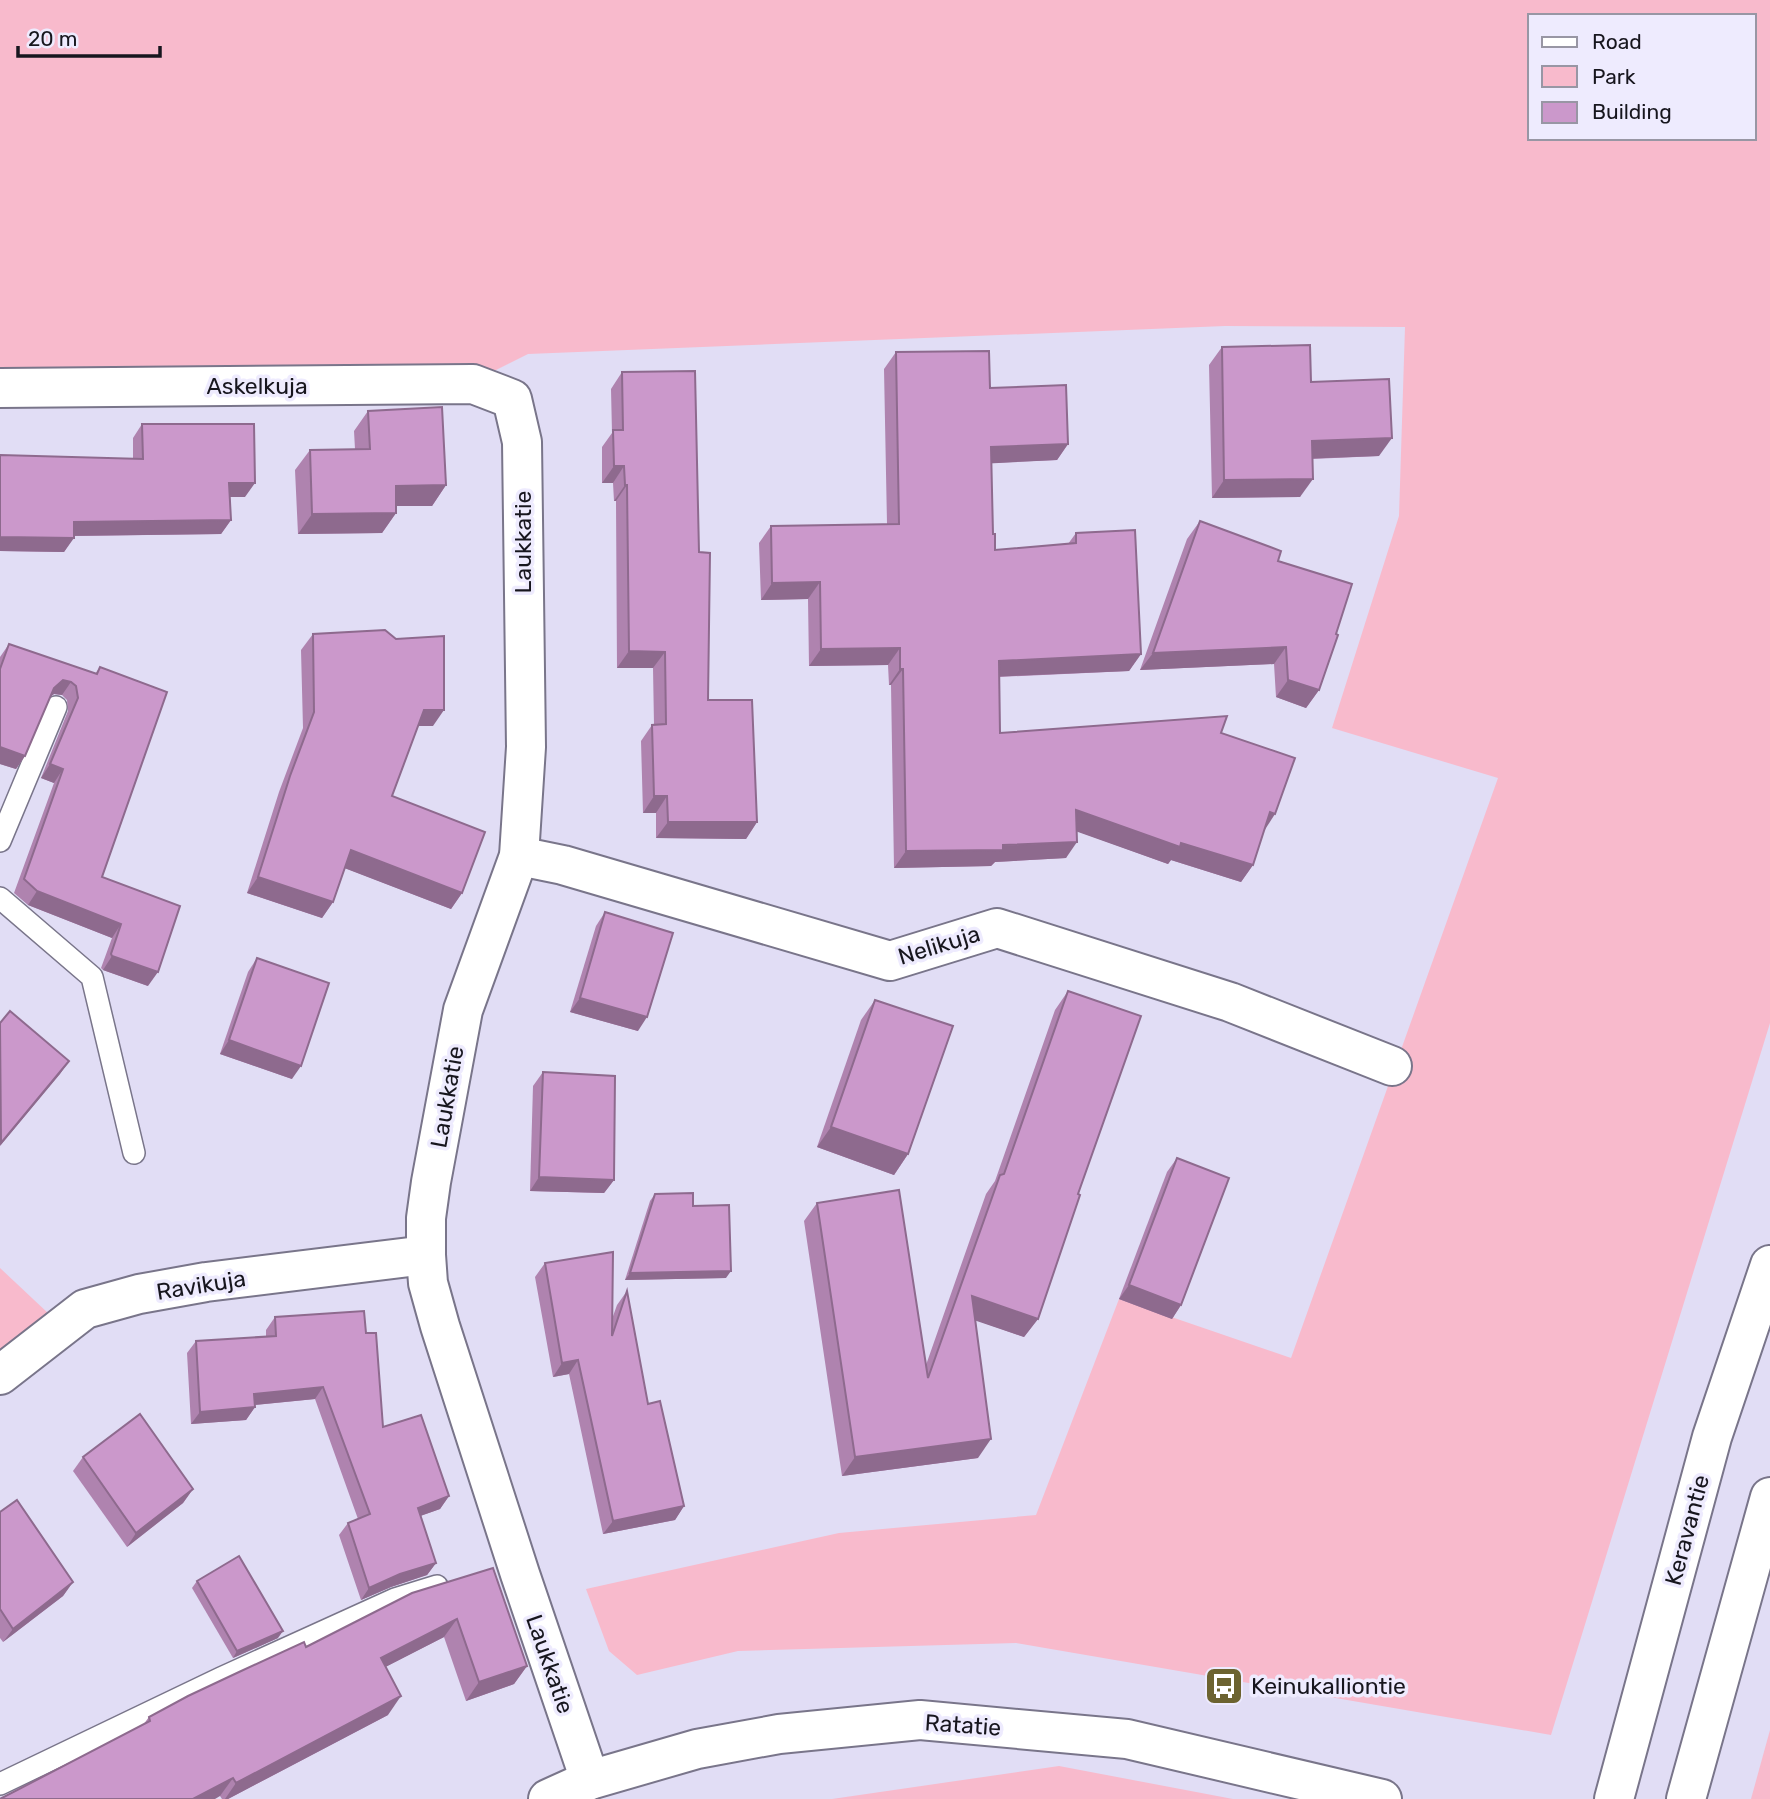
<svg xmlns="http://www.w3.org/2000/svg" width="1770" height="1799" font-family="Rubik,sans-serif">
<rect width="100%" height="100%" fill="#e1ddf5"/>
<g fill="#f8bacc" fill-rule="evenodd">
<path d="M0,0H1770V1023L1551,1735L1016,1643L738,1651L637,1675L609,1651L586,1589L839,1533L1036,1515L1119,1299L1291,1358L1498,778L1332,728L1399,516L1405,327L1225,326L528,354L474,381L0,385ZM1530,16H1754V138H1530Z"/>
<polygon points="0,1268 49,1314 0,1350"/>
<polygon points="1770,1730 1770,1799 1751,1799"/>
<polygon points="1059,1766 1233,1799 832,1799"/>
</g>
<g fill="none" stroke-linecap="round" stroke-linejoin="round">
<defs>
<g id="service">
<polyline points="0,841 56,707"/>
<polyline points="0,898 92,977 134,1153"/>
<polyline points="0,1784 221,1678 395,1599 437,1586"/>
</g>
<g id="minor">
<polyline points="0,388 473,384 512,399 522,442 526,747 519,856 463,1010 431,1182 426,1218 426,1255 428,1283 440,1326 520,1574 590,1780"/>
<polyline points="519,856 563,865 890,961 997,928 1230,1002 1392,1066"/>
<polyline points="0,1375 85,1309 139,1294 206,1282 426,1255"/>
</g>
<polyline id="tertiary" points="548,1799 590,1780 697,1749 779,1734 920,1720 1127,1739 1382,1799"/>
<g id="secondary">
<polyline points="1614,1799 1712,1437 1770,1265"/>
<polyline points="1686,1799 1770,1497"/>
</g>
</defs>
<use href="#service" stroke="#79758a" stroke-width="24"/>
<use href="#minor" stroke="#79758a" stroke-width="42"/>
<use href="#tertiary" stroke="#79758a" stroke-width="42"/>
<use href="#secondary" stroke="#79758a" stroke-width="42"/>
<use href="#service" stroke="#fff" stroke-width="21"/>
<use href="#minor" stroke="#fff" stroke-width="38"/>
<use href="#tertiary" stroke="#fff" stroke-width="38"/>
<use href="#secondary" stroke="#fff" stroke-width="38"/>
</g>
<g fill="#af83af">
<polygon points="1222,347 1311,382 1379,456 1312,459 1300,497 1212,498 1209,365"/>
<polygon points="896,352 990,388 1068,444 1057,460 991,463 993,534 995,550 1068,544 1076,533 1141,654 1129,671 999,677 1000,733 1221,733 1264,831 1253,865 1241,882 1171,860 1168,864 1077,831 1066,858 995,862 991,866 894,868 891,685 889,685 888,665 809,666 808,599 761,600 759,543 771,526 887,524 884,369"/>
<polygon points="622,372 699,552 708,700 757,822 746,839 656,838 656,813 643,813 641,741 652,725 654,725 653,668 617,668 616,501 614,501 613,483 602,483 602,447 612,433 611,389"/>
<polygon points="368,411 446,485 432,506 396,506 396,513 382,533 298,534 295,470 310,450 355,449 354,431"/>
<polygon points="142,424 245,497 230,497 231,520 221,534 74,536 64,552 0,551 133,459 133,438"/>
<polygon points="1200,521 1278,561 1319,690 1306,708 1276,697 1274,664 1140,670 1187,539"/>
<polygon points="313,634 433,726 418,726 392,796 462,893 451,909 345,868 333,902 322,918 247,893 279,792 303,728 301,650"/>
<polygon points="9,644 95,674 100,667 102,877 148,986 103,970 101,968 112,938 28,905 14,893 54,783 41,778 68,711 67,700 62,695 54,694 50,697 25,756 16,769 0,764 0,657"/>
<polygon points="605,912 638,1031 570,1012 596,926"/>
<polygon points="257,958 292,1079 220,1054 248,972"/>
<polygon points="1068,991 1078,1194 1038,1319 1024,1337 976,1320 978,1458 842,1476 804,1221 817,1203 926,1365 986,1194 995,1181 1055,1010"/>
<polygon points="875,1000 908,1154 894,1175 817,1147 861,1020"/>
<polygon points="543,1072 614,1180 604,1193 530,1191 533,1086"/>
<polygon points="1177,1158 1181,1305 1172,1319 1119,1299 1167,1172"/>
<polygon points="655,1194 693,1206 726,1278 625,1280 650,1201"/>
<polygon points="545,1263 612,1319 617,1305 627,1291 648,1404 684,1506 675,1520 603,1534 569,1374 553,1377 535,1277"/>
<polygon points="275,1317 366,1333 383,1427 449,1496 440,1509 420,1516 436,1563 427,1575 391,1587 361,1600 339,1535 348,1523 358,1519 315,1399 255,1405 255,1407 246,1420 191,1424 187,1353 196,1341 266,1337 266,1330"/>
<polygon points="83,1457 193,1489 183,1503 127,1547 73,1471"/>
<polygon points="0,1512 73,1582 63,1596 3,1642 0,1638"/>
<polygon points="493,1568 527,1666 514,1684 466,1701 444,1637 385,1667 388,1715 228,1799 222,1799 220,1796 143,1725 149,1717 306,1647"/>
<polygon points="197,1581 278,1638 233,1658 192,1588"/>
</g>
<g fill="#8e6a8e">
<polygon points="1392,438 1379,456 1299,459 1312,441"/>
<polygon points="1068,444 1057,460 979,464 991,447"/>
<polygon points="614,466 624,466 613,483 602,483"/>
<polygon points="1313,479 1300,497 1212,498 1224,480"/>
<polygon points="229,483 255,483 245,497 220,497"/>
<polygon points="446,485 432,506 382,506 396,486"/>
<polygon points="625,485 627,485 616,501 614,501"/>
<polygon points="396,513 382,533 298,534 312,514"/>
<polygon points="231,520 221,534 64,536 74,522"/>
<polygon points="0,537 74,538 64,552 0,551"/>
<polygon points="820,582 808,599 761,600 772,583"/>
<polygon points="1286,647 1274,664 1140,670 1153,653"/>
<polygon points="900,648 888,665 809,666 821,649"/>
<polygon points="629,651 665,652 653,668 617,668"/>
<polygon points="1141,654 1129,671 987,677 999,661"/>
<polygon points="900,669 903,669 891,685 889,685"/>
<polygon points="63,680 71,682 62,695 54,694 44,701 54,688"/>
<polygon points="1288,680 1319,690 1306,708 1276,697"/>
<polygon points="424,710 444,710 433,726 412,726"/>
<polygon points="0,747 25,756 16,769 0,764"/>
<polygon points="50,764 63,769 54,783 41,778"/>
<polygon points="654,796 667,796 656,813 643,813"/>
<polygon points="1076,810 1181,843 1253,865 1241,882 1171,860 1168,864 1064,827"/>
<polygon points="1270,812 1275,814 1264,831"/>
<polygon points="668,822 757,822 746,839 656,838"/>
<polygon points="1077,842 1066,858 995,862 991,866 894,868 906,851"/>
<polygon points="351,850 462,893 451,909 339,866"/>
<polygon points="258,877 333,902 322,918 247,893"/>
<polygon points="37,891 121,924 112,938 28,905"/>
<polygon points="112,956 158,972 148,986 103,970"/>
<polygon points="580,998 647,1017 638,1031 570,1012"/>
<polygon points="229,1040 301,1066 292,1079 220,1054"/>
<polygon points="69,1061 60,1074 0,1146 1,1143"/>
<polygon points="831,1127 908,1154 894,1175 817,1147"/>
<polygon points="539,1177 614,1180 604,1193 530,1191"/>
<polygon points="731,1271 726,1278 625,1280 630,1273"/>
<polygon points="1129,1285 1181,1305 1172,1319 1119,1299"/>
<polygon points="972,1296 1038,1319 1024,1337 959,1315"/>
<polygon points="578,1360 569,1374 553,1377 562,1363"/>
<polygon points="323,1387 315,1399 245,1406 254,1394"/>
<polygon points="255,1407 246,1420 191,1424 200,1412"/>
<polygon points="991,1439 978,1458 842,1476 855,1457"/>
<polygon points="193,1489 183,1503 127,1547 136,1533"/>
<polygon points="449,1496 440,1509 409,1520 418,1508"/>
<polygon points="684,1506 675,1520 603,1534 613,1521"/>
<polygon points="436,1563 427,1575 391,1587 361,1600 369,1588 400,1574"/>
<polygon points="73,1582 63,1596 3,1642 13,1629"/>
<polygon points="457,1619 444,1637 368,1676 381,1658"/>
<polygon points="283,1631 278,1638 233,1658 237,1651"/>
<polygon points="527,1666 514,1684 466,1701 479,1682"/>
<polygon points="401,1696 388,1715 228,1799 225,1799 236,1783"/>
<polygon points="233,1778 220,1796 215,1799 193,1799"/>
</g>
<g fill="#cb98cb" stroke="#8e6a8e" stroke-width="2">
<polygon points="1310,345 1311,382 1389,379 1392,438 1312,441 1313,479 1224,480 1222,347"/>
<polygon points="989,351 990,388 1066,385 1068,444 991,447 993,534 995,534 995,550 1076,543 1076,533 1135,530 1141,654 999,661 1000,733 1227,716 1221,733 1295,758 1275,814 1270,812 1253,865 1181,843 1180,847 1076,810 1077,842 1003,845 1003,850 906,851 903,669 900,669 900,648 821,649 820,582 772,583 771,526 899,524 896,352"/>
<polygon points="695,371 699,552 710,553 708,700 752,700 757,822 668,822 667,796 654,796 652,725 666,724 665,652 629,651 627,485 625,485 624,466 614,466 613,430 623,430 622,372"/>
<polygon points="442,407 446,485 396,486 396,513 312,514 310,450 370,449 368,411"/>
<polygon points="142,424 254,424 255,483 229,483 231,520 74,522 74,538 0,537 0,455 143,459"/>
<polygon points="1200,521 1281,551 1278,561 1352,584 1336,634 1338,635 1319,690 1288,680 1286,647 1153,653"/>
<polygon points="385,630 396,639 444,636 444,710 424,710 392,796 485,832 462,893 351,850 333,902 258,877 290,776 314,712 313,634"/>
<polygon points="9,644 97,674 100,667 167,692 102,877 180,906 158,972 112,956 111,954 121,924 37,891 24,879 63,769 50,764 78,698 76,686 71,682 63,680 54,688 25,756 0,747 0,669"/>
<polygon points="605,912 673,933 647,1017 580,998"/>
<polygon points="257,958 329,983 301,1066 229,1040"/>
<polygon points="1068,991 1141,1016 1078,1194 1080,1195 1038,1319 972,1296 991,1439 855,1457 817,1203 899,1190 928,1378 1000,1175 1004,1174"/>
<polygon points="875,1000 953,1026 908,1154 831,1127"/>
<polygon points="10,1011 69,1061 1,1143 0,1023"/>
<polygon points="543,1072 615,1076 614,1180 539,1177"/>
<polygon points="1177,1158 1229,1178 1181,1305 1129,1285"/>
<polygon points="693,1193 693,1206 729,1205 731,1271 630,1273 655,1194"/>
<polygon points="613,1252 612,1336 627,1291 648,1404 660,1401 684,1506 613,1521 578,1360 562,1363 545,1263"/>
<polygon points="364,1311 366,1333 376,1333 383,1427 421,1415 449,1496 418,1508 436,1563 400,1574 369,1588 348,1523 370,1514 323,1387 254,1394 255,1407 200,1412 196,1341 276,1336 275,1317"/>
<polygon points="140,1414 193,1489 136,1533 83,1457"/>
<polygon points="17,1500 73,1582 13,1629 0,1609 0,1512"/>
<polygon points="239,1556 283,1631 237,1651 197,1581"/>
<polygon points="493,1568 527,1666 479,1682 457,1619 381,1658 401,1696 236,1783 233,1778 193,1799 0,1799 150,1721 149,1717 188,1696 239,1672 304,1642 306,1647 412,1593"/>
</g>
<defs>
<symbol id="bus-square" viewBox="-11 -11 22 22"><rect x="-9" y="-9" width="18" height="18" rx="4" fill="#6c6330" stroke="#eeebfe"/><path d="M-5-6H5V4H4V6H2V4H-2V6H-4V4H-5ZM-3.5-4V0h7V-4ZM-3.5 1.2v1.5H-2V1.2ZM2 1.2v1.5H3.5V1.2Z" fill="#fff"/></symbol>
</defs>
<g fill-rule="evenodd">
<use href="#bus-square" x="1202" y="1664" width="44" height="44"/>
</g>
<g text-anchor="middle" stroke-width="7" stroke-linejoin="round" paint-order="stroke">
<g font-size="23" fill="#17161e" stroke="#eeebfe">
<text x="257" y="394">Askelkuja</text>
<text transform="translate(523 542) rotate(-90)" y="8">Laukkatie</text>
<text transform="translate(939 945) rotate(-17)" y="8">Nelikuja</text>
<text transform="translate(447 1097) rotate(-80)" y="8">Laukkatie</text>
<text transform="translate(201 1285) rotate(-9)" y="8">Ravikuja</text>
<text transform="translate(1687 1530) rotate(-75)" y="8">Keravantie</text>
<text transform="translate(550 1664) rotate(71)" y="8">Laukkatie</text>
<text transform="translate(963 1725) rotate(4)" y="8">Ratatie</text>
</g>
<g font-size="23" fill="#17161e" stroke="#eeebfe" text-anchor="start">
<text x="1251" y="1694">Keinukalliontie</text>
</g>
</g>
<rect x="1528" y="14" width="228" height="126" fill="#eeebfe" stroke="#9896a4" stroke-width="2"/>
<rect x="1542" y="37" width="35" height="10" fill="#ffffff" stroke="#9896a4" stroke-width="2"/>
<text x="1592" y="49" font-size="21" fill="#17161e">Road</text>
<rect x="1542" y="66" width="35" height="21" fill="#f8bacc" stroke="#9896a4" stroke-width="2"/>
<text x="1592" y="84" font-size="21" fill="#17161e">Park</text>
<rect x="1542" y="102" width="35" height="21" fill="#cb98cb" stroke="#9896a4" stroke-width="2"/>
<text x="1592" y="119" font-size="21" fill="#17161e">Building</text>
<path d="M18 46v10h142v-10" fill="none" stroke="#17161e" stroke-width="3.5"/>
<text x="28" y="46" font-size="21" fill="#17161e" stroke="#eeebfe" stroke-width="5" paint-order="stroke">20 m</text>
</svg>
